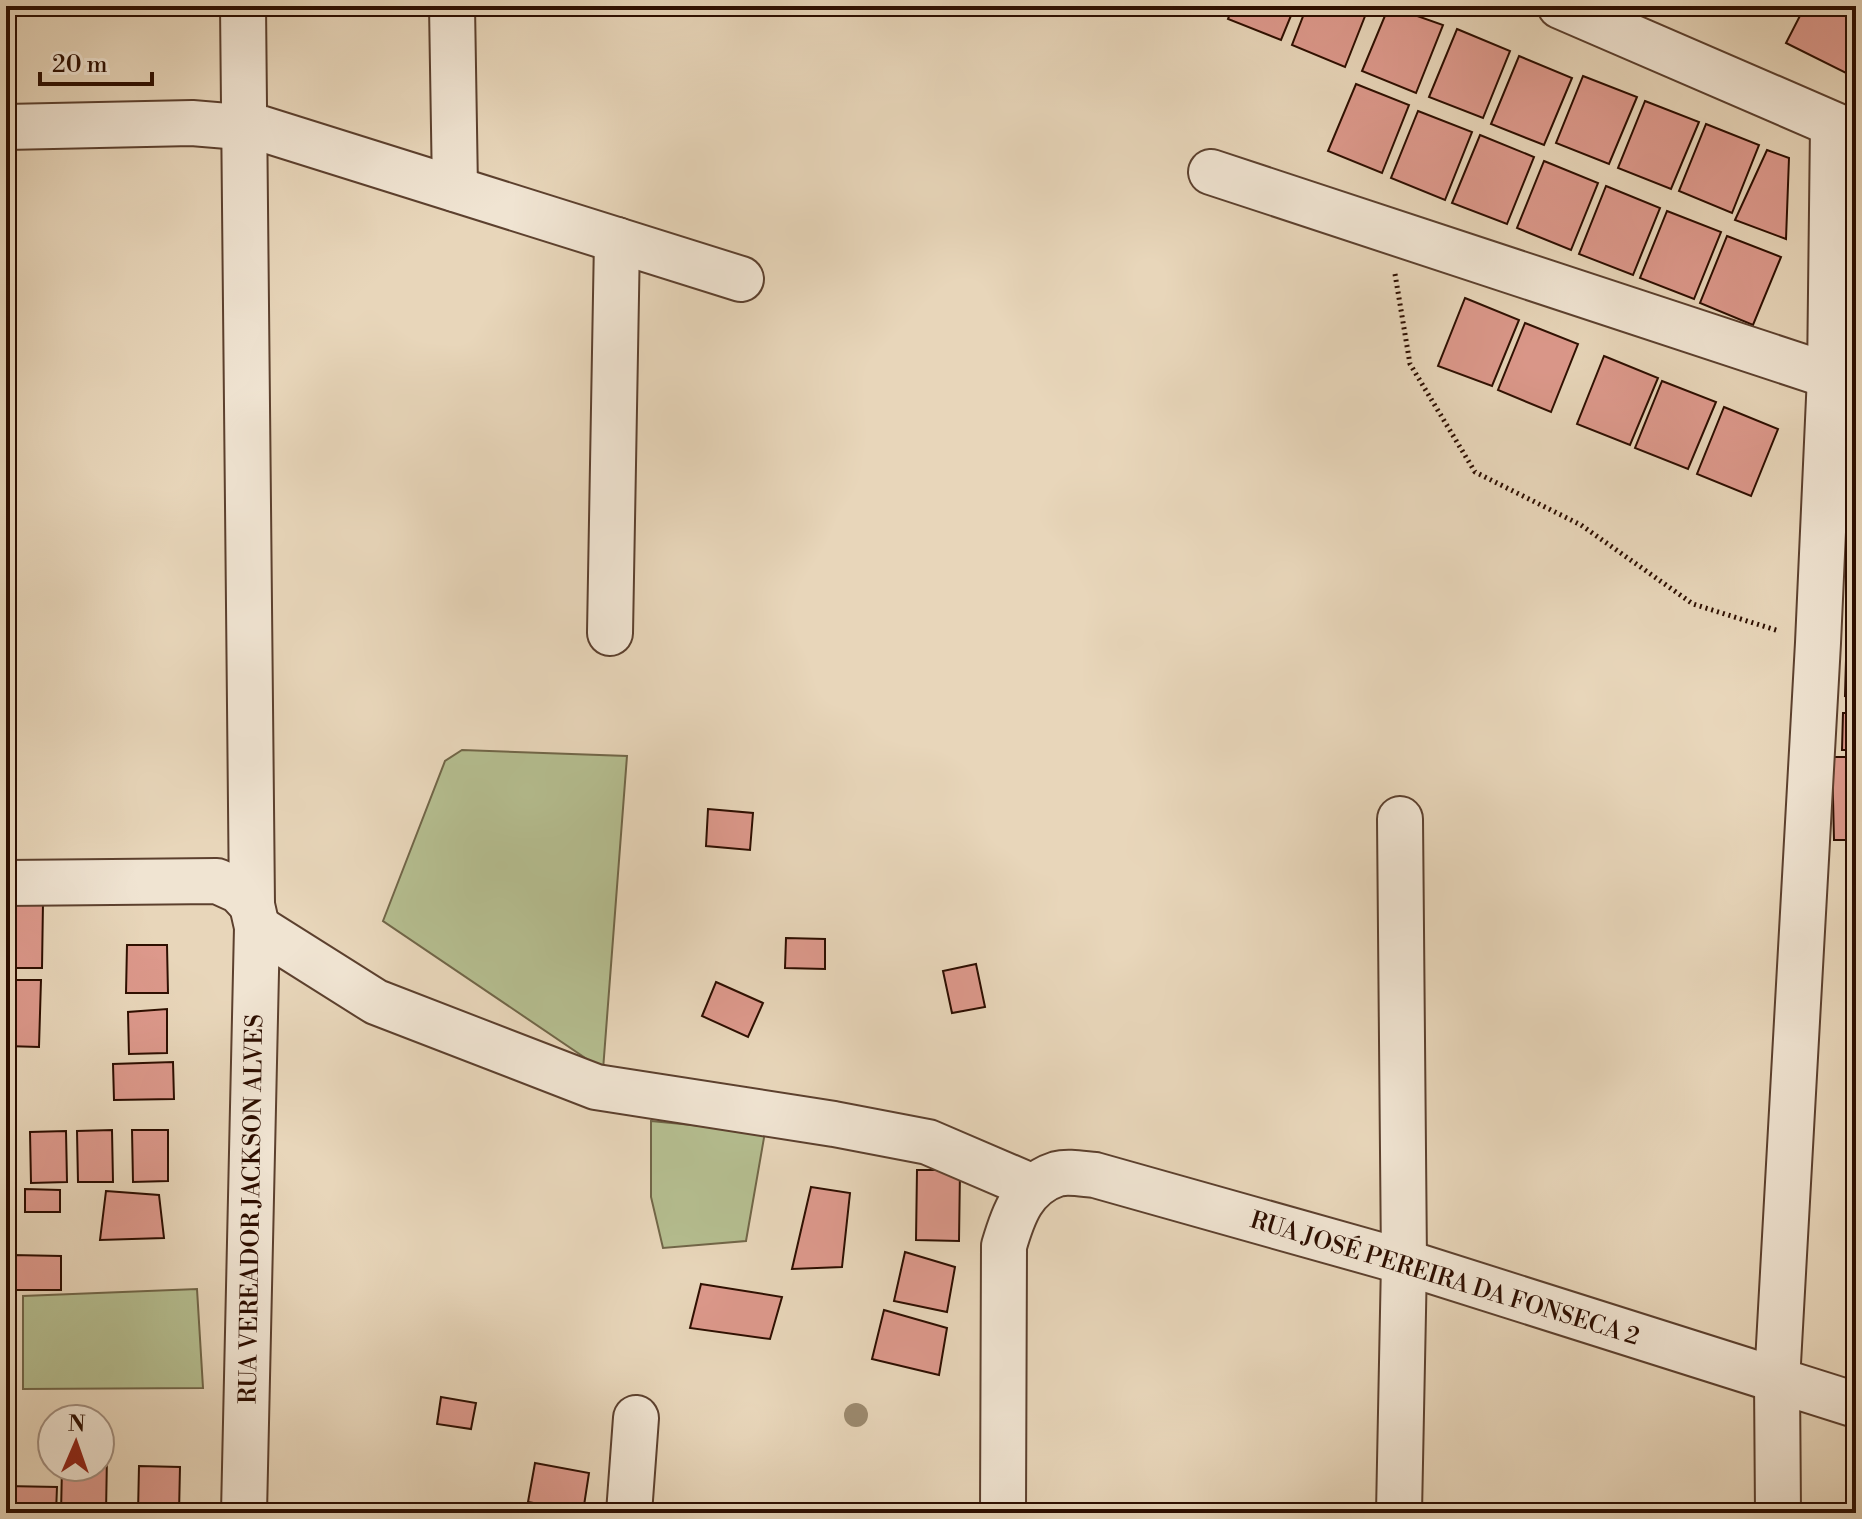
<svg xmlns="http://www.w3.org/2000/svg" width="1862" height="1519" font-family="'Libre Bodoni',serif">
<rect width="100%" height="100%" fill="#e8d6ba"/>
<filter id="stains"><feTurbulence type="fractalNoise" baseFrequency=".0025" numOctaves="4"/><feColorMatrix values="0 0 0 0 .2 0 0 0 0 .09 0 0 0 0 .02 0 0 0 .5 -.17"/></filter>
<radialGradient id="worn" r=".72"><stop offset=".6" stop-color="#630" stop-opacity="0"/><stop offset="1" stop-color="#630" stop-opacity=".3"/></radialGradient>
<g fill="#b5be90" stroke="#716648" stroke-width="2">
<polygon points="462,750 627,756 603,1070 383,921 445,761"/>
<polygon points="651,1121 765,1132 746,1241 663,1248 651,1197"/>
<polygon points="197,1289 203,1388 23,1389 23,1296"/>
</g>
<g fill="#dd998c" stroke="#2d0e00" stroke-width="2">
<polygon points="1233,6 1295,6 1281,40 1228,19"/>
<polygon points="1307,6 1369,6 1345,67 1292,45"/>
<polygon points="1389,6 1443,25 1416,93 1362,71"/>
<polygon points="1805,6 1856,6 1856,57 1848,74 1786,43"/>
<polygon points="1457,29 1510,51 1483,118 1429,97"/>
<polygon points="1519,56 1572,78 1544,145 1491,124"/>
<polygon points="1583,76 1637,97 1609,164 1556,143"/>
<polygon points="1356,84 1409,105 1382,173 1328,151"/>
<polygon points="1645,101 1699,122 1671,189 1618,168"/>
<polygon points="1418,111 1472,132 1445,200 1391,178"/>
<polygon points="1706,124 1759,145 1732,213 1679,191"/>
<polygon points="1480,135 1534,157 1507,224 1452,203"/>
<polygon points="1767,150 1789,158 1786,239 1735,220"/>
<polygon points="1544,161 1598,183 1571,250 1517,228"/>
<polygon points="1606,186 1660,208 1633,275 1579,254"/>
<polygon points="1667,211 1721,232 1694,299 1640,278"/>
<polygon points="1727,236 1781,257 1753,325 1700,303"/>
<polygon points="1850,279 1856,281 1856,326 1838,321"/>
<polygon points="1465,298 1519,320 1492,386 1438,366"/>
<polygon points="1525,323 1578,344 1551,412 1498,390"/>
<polygon points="1604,356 1658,378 1630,445 1577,424"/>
<polygon points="1662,381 1716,402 1688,469 1635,448"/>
<polygon points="1724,407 1778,429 1751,496 1697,474"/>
<polygon points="1849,492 1856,492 1856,529 1847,528"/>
<polygon points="1847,595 1856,595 1856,630 1846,630"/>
<polygon points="1846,660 1856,661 1856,697 1845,696"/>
<polygon points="1843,713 1856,713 1856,750 1842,750"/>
<polygon points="1832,757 1856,757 1856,840 1834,840"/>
<polygon points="708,809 753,813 750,850 706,846"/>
<polygon points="9,901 43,902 42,968 8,968"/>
<polygon points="786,938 825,939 825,969 785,968"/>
<polygon points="127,945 167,945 168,993 126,993"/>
<polygon points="976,964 985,1007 952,1013 943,971"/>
<polygon points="7,980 41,980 39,1047 6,1046"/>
<polygon points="716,982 763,1003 748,1037 702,1016"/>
<polygon points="167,1009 167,1053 129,1054 128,1012"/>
<polygon points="173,1062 174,1099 114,1100 113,1064"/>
<polygon points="112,1130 113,1182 78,1182 77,1131"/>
<polygon points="132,1130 168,1130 168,1181 133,1182"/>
<polygon points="66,1131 67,1182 31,1183 30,1132"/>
<polygon points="917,1170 960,1170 959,1241 916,1240"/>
<polygon points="811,1187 850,1193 842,1267 792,1269"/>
<polygon points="25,1189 60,1190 60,1212 25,1212"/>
<polygon points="106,1191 159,1195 164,1238 100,1240"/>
<polygon points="905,1252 955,1267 947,1312 894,1301"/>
<polygon points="12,1255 61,1256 61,1290 11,1290"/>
<polygon points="701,1284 782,1297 770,1339 690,1328"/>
<polygon points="884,1310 947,1328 939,1375 872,1359"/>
<polygon points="441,1397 476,1403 471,1429 437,1424"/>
<polygon points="100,1455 107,1455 106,1513 61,1513 62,1467 100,1467"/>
<polygon points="535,1463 589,1473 583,1512 528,1502"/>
<polygon points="139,1466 180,1467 179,1513 138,1513"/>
<polygon points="6,1486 57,1487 56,1513 6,1513"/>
</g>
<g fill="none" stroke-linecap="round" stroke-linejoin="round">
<defs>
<g id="minor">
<polyline points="243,6 252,905 257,927 244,1513"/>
<polyline points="452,6 455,189"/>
<polyline points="1560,6 1856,134"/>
<polyline points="6,127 192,123 263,129 741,279"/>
<polyline points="1211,172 1830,376"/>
<polyline points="610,633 617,240"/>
<polyline points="6,883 217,881 239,891 252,905"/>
<polyline points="257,927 376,1002 596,1087 834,1124 928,1142 1033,1187"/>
<polyline points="629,1513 636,1418"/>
<path d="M1003,1513L1004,1246C1013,1215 1023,1185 1057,1174C1068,1171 1083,1174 1095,1175L1404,1262L1856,1405"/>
<polyline points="1399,1513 1404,1262 1400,819"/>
<polyline points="1778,1513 1777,1381 1818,643 1830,376 1833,126"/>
</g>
</defs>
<use href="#minor" stroke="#5c402e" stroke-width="48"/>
<polyline stroke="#2d0e00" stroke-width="5" stroke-dasharray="2 4" stroke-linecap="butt" points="1395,274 1410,364 1475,472 1581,525 1693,604 1779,631"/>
<use href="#minor" stroke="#f0e4d2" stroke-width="44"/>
</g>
<circle fill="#9c8a6f" cx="856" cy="1415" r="12"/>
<g text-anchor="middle" stroke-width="6" stroke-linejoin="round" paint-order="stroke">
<g font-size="24" fill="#2d0e00" stroke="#f0e4d2">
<text transform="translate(251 1209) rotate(-89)" y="8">RUA VEREADOR JACKSON ALVES</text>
<text transform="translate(1445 1278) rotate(17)" y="8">RUA JOSÉ PEREIRA DA FONSECA 2</text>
</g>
</g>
<rect width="1862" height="1519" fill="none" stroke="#e8d6ba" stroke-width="32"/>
<rect x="8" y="8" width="1846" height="1503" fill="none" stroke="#2d0e00" stroke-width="4"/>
<rect x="16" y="16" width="1830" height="1487" fill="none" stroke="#2d0e00" stroke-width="2"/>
<g transform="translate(76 1443) rotate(2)"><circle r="38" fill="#f0e4d2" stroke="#a28e7e" stroke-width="2"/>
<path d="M0-6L14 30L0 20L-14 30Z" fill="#8f2418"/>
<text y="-12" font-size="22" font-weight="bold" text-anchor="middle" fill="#2d0e00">N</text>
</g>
<path d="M40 72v12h112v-12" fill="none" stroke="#2d0e00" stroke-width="4"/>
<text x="52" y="72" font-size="24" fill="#2d0e00" stroke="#f0e4d2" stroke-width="6" paint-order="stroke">20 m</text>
<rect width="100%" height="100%" filter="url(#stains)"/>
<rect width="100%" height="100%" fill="url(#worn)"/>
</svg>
